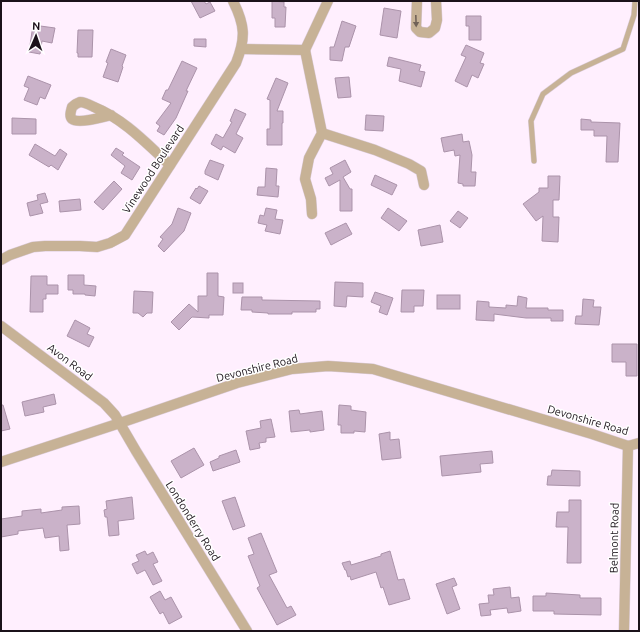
<svg xmlns="http://www.w3.org/2000/svg" width="640" height="632" font-family="Ubuntu,sans-serif">
<rect width="100%" height="100%" fill="#ffeffe"/>
<g fill="#cab2c9" stroke="#ab93aa">
<polygon points="191,1 204,1 206,4 210,2 215,11 200,18"/>
<polygon points="272,1 284,2 284,7 286,7 285,27 275,27 275,18 272,18"/>
<polygon points="384,8 401,11 397,38 380,35"/>
<polygon points="466,16 481,16 481,40 469,40 469,26 466,26"/>
<polygon points="342,21 356,26 349,47 345,47 342,61 330,60 330,47 334,47"/>
<polygon points="33,25 55,28 52,43 42,41 40,54 29,52"/>
<polygon points="78,30 93,30 92,57 78,57 78,53 77,53"/>
<polygon points="194,39 206,39 206,47 194,46"/>
<polygon points="466,45 484,53 480,63 484,64 478,78 472,75 467,87 455,81 466,57 461,55"/>
<polygon points="111,49 126,55 122,66 123,67 118,82 103,77 108,63 106,62"/>
<polygon points="389,57 421,65 419,71 425,72 421,87 399,81 401,69 387,66"/>
<polygon points="182,61 197,68 186,91 188,91 176,118 164,135 157,131 160,126 156,123 171,103 162,99 166,90 168,90"/>
<polygon points="28,76 51,85 45,99 40,97 37,105 24,100 29,88 24,86"/>
<polygon points="349,77 351,97 338,98 335,78"/>
<polygon points="276,78 288,83 277,111 283,111 283,123 282,123 282,145 267,145 267,129 270,129 270,100 267,99"/>
<polygon points="235,109 246,114 236,134 243,138 235,153 223,146 221,150 211,144 216,134 223,138 232,122 230,121"/>
<polygon points="366,115 384,116 383,131 365,130"/>
<polygon points="12,118 36,119 36,134 12,134"/>
<polygon points="581,119 591,120 591,122 620,123 618,162 606,162 607,136 594,136 594,130 581,130"/>
<polygon points="462,134 463,142 469,141 472,155 471,172 476,172 475,186 463,186 463,184 458,183 460,155 455,156 454,150 444,152 441,138"/>
<polygon points="35,144 55,156 60,149 67,154 58,170 51,165 49,167 29,155"/>
<polygon points="116,148 124,153 122,155 140,167 132,180 121,173 125,166 111,155"/>
<polygon points="210,160 224,165 218,180 205,174 205,171"/>
<polygon points="345,160 351,172 343,177 350,189 352,189 352,211 340,211 340,180 329,186 325,178 333,174 330,168"/>
<polygon points="266,168 277,169 276,186 279,186 278,197 257,195 258,187 265,187"/>
<polygon points="375,175 397,185 392,195 371,185"/>
<polygon points="548,176 560,176 559,200 553,200 553,217 559,217 558,242 542,241 543,216 536,221 523,204 539,192 539,188 548,188"/>
<polygon points="114,181 122,189 103,210 94,202"/>
<polygon points="199,186 208,191 200,204 190,198 196,188 197,189"/>
<polygon points="45,193 48,202 40,204 43,213 30,216 27,203 38,200 37,195"/>
<polygon points="80,199 81,210 60,212 59,201"/>
<polygon points="178,208 191,213 184,231 164,252 158,246 163,239 160,237 172,224"/>
<polygon points="266,208 277,210 275,219 283,220 280,234 265,231 267,225 258,223 260,215 264,216"/>
<polygon points="388,208 407,221 399,231 381,218"/>
<polygon points="458,211 468,218 460,228 450,221"/>
<polygon points="346,223 352,234 331,245 325,233"/>
<polygon points="440,225 443,242 421,246 418,230"/>
<polygon points="207,273 218,273 218,296 224,297 223,315 209,315 209,318 192,317 179,330 171,322 189,304 198,312 198,296 207,296"/>
<polygon points="68,275 84,275 84,285 96,286 95,296 85,295 85,294 73,294 73,290 68,290"/>
<polygon points="31,276 47,276 47,285 58,285 58,294 46,294 46,299 43,299 43,312 30,312"/>
<polygon points="335,282 363,283 363,297 347,296 346,307 334,306"/>
<rect x="233" y="283" width="10" height="10"/>
<polygon points="402,290 424,290 423,306 414,306 414,312 401,312"/>
<polygon points="134,291 153,292 152,313 147,313 143,317 138,313 133,313"/>
<polygon points="375,292 393,298 387,315 379,312 381,306 371,302"/>
<rect x="437" y="295" width="23" height="14"/>
<polygon points="518,296 527,298 526,308 548,308 548,310 563,310 563,321 551,321 551,318 526,318 494,314 494,321 476,320 477,301 489,302 489,307 506,308 506,305 517,306"/>
<polygon points="242,297 262,297 262,300 320,301 320,309 316,309 316,312 292,312 292,314 268,314 268,313 252,312 252,310 241,310"/>
<polygon points="583,299 594,300 593,307 601,307 599,325 575,324 576,316 582,316"/>
<polygon points="75,320 90,328 87,334 94,337 89,347 67,336"/>
<polygon points="612,344 637,344 637,376 626,376 626,362 612,362"/>
<polygon points="54,394 56,404 43,407 44,412 25,416 22,402"/>
<polygon points="1,405 3,405 10,429 1,431"/>
<polygon points="339,405 351,406 351,410 366,412 365,432 354,431 354,433 341,433 341,425 338,425"/>
<polygon points="299,410 300,414 322,411 324,430 310,432 310,430 291,432 289,411"/>
<polygon points="271,419 275,437 266,438 266,442 259,443 260,448 250,450 246,431 261,428 260,421"/>
<polygon points="390,432 390,440 399,439 401,458 382,460 379,434"/>
<polygon points="194,448 204,465 181,478 171,461"/>
<polygon points="236,450 240,462 213,471 210,462 219,458 219,456"/>
<polygon points="492,451 493,463 480,464 481,472 442,476 440,456"/>
<polygon points="552,470 580,471 580,486 547,485 548,476 551,476"/>
<polygon points="132,497 134,519 118,521 119,535 109,536 107,517 105,517 104,510 107,509 106,501"/>
<polygon points="235,497 245,526 233,530 222,501"/>
<polygon points="569,500 581,500 581,563 567,563 568,527 556,527 557,512 569,512"/>
<polygon points="79,506 80,524 67,525 69,550 60,551 59,536 45,538 43,528 18,531 18,534 1,537 1,519 22,516 22,511 41,509 41,513 62,510 62,507"/>
<polygon points="261,533 277,572 269,575 287,608 291,606 296,615 277,625 257,588 260,586 248,556 254,554 248,538"/>
<polygon points="145,551 147,555 153,552 158,562 153,564 162,581 153,585 145,570 137,574 132,564 139,561 136,555"/>
<polygon points="390,551 398,580 404,579 410,599 389,605 383,587 381,588 376,572 351,580 350,576 348,577 346,570 345,570 342,563 350,561 351,565 381,556 381,554"/>
<polygon points="454,578 457,585 452,587 460,609 447,614 436,584"/>
<polygon points="510,587 511,598 519,597 521,611 508,613 507,608 490,610 491,615 481,616 479,604 489,603 488,595 494,595 493,589"/>
<polygon points="160,591 165,600 171,597 182,617 169,624 163,612 160,614 150,597"/>
<polygon points="546,593 580,595 580,598 601,598 601,615 554,614 554,611 533,611 533,596 546,596"/>
</g>
<g fill="none" stroke-linecap="round" stroke-linejoin="round">
<defs>
<polyline id="service" points="534,161 531,121 543,94 571,73 623,49 634,15 635,1"/>
<g id="minor">
<polyline points="417,1 416,28 420,32 429,33 435,28 437,20 436,1"/>
<polyline points="242,49 305,50"/>
<polyline points="305,50 322,133 309,158 305,179 311,199 312,214"/>
<polyline points="305,50 328,1"/>
<path d="M111,115C103,117 78,124 72,119C69,116 71,111 72,107C74,105 77,103 80,102C85,102 90,105 94,107C124,119 147,144 170,165"/>
<polyline points="322,133 375,150 409,164 421,171 424,185"/>
<path d="M1,260L10,255L33,247L45,246H80L97,247L110,243L125,235L236,63C246,38 245,25 233,1"/>
<polyline points="1,326 104,403 115,415 136,451 247,631"/>
<polyline points="1,462 120,423 237,383 292,369 328,366 373,369 592,434 628,446 639,443"/>
<polyline points="624,631 628,446"/>
</g>
</defs>
<use href="#service" stroke="#dbccda" stroke-width="6"/>
<use href="#minor" stroke="#dbccda" stroke-width="11"/>
<use href="#service" stroke="#c7b296" stroke-width="5"/>
<use href="#minor" stroke="#c7b296" stroke-width="10"/>
</g>
<defs><path id="oneway-solid" d="M-6-.8H1V-3.2L6.5 0L1 3.2V.8H-6Z"/></defs>
<use fill="#716258" href="#oneway-solid" transform="translate(416 21) rotate(88)"/>
<g text-anchor="middle" stroke-width="3" stroke-linejoin="round" paint-order="stroke">
<g font-size="11" fill="#1b121a" stroke="#fff">
<text transform="translate(153 169) rotate(-57)" y="4">Vinewood Boulevard</text>
<text transform="translate(70 362) rotate(37)" y="4">Avon Road</text>
<text transform="translate(257 368) rotate(-14)" y="4">Devonshire Road</text>
<text transform="translate(588 420) rotate(16)" y="4">Devonshire Road</text>
<text transform="translate(193 521) rotate(58)" y="4">Londonderry Road</text>
<text transform="translate(614 538) rotate(-89)" y="4">Belmont Road</text>
</g>
</g>
<rect width="640" height="632" fill="none" stroke="#1b121a" stroke-width="4"/>
<g transform="translate(36 36) rotate(2)" stroke="#ffffff" stroke-width="3" paint-order="stroke">
<path d="M0-3L7 15L0 10L-7 15Z" fill="#1b121a"/>
<text y="-6" font-size="11" font-weight="bold" text-anchor="middle" fill="#1b121a">N</text>
</g>
</svg>
